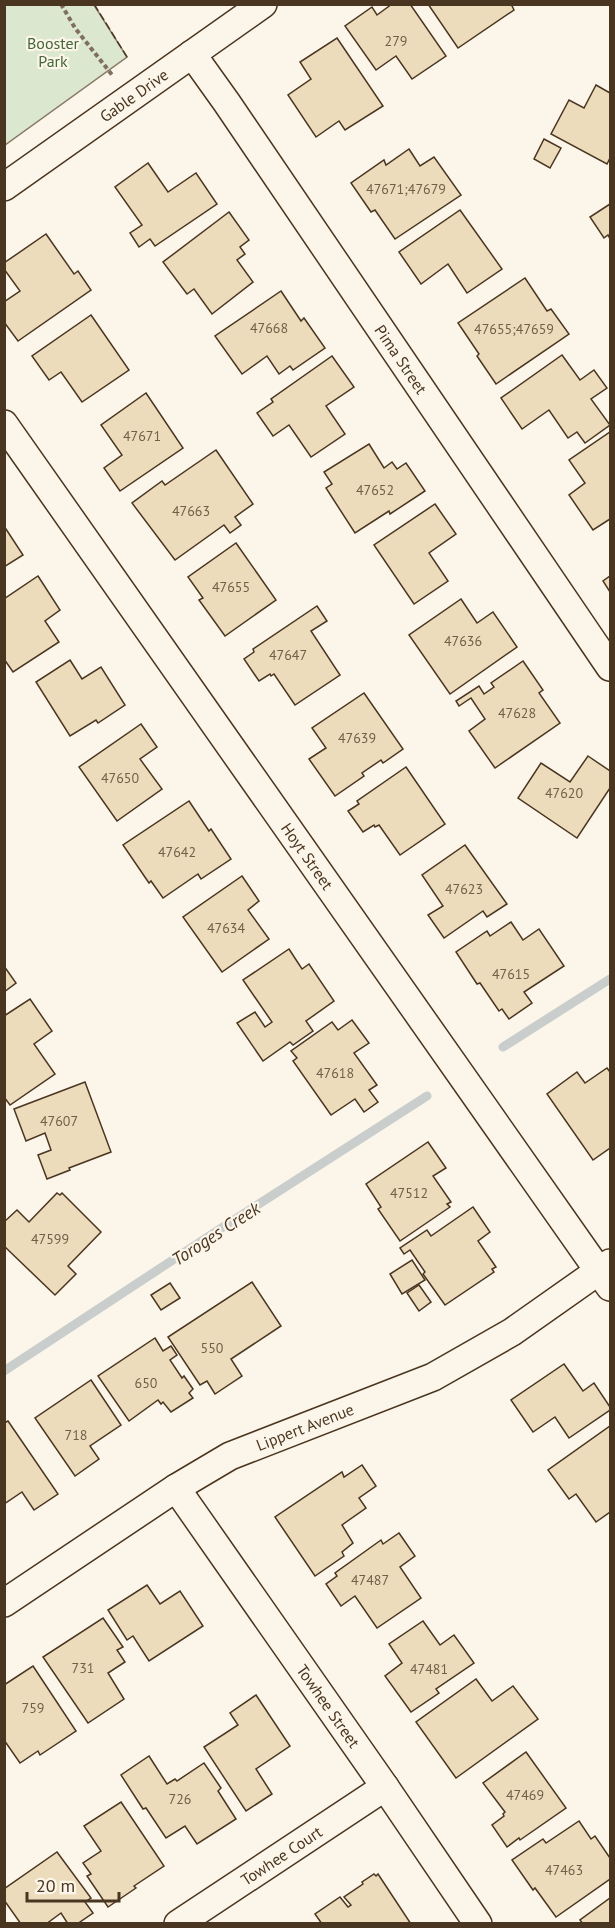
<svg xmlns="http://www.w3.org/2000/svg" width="615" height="1928" font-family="'PT Sans',sans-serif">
<rect width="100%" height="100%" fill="#fbf6e9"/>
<polygon fill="#dce7d0" stroke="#887966" stroke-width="1.5" points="5,4 94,5 127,57 5,145"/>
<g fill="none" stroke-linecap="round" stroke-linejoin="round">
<g stroke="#c9cecd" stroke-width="9">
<polyline points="503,1047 610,979"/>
<polyline points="4,1371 226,1225 427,1096"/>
</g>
</g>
<g fill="#ecdcbc" stroke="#4a3520" stroke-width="1.5">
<polygon points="392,4 410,4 446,56 412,79 396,56 376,70 345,26 372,7 377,15"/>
<polygon points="428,4 511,4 514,10 458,48"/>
<polygon points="337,38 383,106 345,130 339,121 316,137 288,95 311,79 300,62"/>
<polygon points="596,85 610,93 610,158 607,164 551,134 569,100 584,108"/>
<polygon points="544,139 561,148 550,168 534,159"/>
<polygon points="409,149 420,166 434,157 461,195 395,239 375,210 371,212 351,183 384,160 386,165"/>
<polygon points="148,163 168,192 196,173 217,204 155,246 150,239 139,247 130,233 142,225 115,187"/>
<polygon points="610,204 610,239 608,235 604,238 590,217"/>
<polygon points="460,210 502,269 467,293 448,264 421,284 399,252"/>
<polygon points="229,212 249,240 240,247 245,254 237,260 253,282 212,314 194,289 187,294 163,262"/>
<polygon points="46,234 74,274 78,271 91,290 18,341 4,322 4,302 20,291 4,269 4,263"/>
<polygon points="525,278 547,311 551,309 569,334 496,384 477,356 479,354 458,323"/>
<polygon points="281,291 301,321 304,318 325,348 293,370 290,366 279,374 267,356 242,374 215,336"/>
<polygon points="91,315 129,370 82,402 61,372 49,380 32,356"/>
<polygon points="562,355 580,380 594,370 607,388 591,399 610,425 585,443 577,432 568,438 549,410 522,429 501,398"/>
<polygon points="332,356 354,387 326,406 345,434 311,457 289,425 273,436 257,413 273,402 271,399"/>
<polygon points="146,393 183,448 120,491 104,468 122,455 101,425"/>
<polygon points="610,432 610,519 593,530 569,495 585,483 569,460"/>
<polygon points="369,444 384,468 392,462 397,469 406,463 425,491 390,514 389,511 355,533 326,488 332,484 324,472"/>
<polygon points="216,450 253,504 235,517 241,525 230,533 224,525 175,560 132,503 162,481 165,485"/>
<polygon points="435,504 456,534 429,553 448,581 414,604 374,545"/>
<polygon points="4,526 23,555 4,567"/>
<polygon points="236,543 276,600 225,636 199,600 203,598 188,577"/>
<polygon points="38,576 60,610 45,621 59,642 13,672 4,659 4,599"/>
<polygon points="610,576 610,592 603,581"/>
<polygon points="461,599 477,623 493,612 517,647 450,694 409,635"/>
<polygon points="317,606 327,621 311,631 340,675 295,705 274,674 271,676 270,674 259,681 244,659 254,652 253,649"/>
<polygon points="70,660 82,679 101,667 125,705 98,723 96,720 70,736 36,682"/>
<polygon points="523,661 543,690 539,693 560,723 495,768 469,731 485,719 471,698 459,706 456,701 479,686 484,694 494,687 491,683"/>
<polygon points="364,693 403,749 383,763 381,760 362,773 364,776 335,796 309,759 326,748 312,728"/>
<polygon points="141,724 157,747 140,759 162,789 117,821 79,767"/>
<polygon points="588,756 610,771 610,788 577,838 518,798 541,763 570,782"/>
<polygon points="406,767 445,824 400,855 379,825 375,827 374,825 363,832 348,811 359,804 357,801"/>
<polygon points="189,801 209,831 211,829 231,859 201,879 198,874 163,898 151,881 149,883 123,845"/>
<polygon points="465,845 507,904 487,917 483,911 444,938 428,915 443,906 422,875"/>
<polygon points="242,876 259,901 248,910 269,939 222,972 183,917"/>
<polygon points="511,922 523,940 539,929 564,966 524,992 532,1003 509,1019 502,1009 499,1011 480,983 477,984 456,952 487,931 490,936"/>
<polygon points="289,949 302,969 309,964 334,1001 306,1021 313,1031 293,1045 290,1042 263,1061 237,1023 255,1012 265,1027 272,1022 243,980"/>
<polygon points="4,966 16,983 4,992"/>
<polygon points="30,999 52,1031 34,1044 55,1074 10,1105 4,1097 4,1016"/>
<polygon points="352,1020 369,1043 354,1053 377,1085 369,1090 378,1102 364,1112 355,1099 331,1115 293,1061 297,1058 291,1051 332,1022 338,1030"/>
<polygon points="607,1068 610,1072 610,1148 593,1160 547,1094 577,1072 585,1083"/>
<polygon points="85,1082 111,1152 69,1168 70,1170 47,1179 38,1155 51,1150 45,1133 26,1141 14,1109"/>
<polygon points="428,1142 446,1168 433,1176 451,1202 447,1204 450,1207 400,1241 378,1209 381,1207 366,1184"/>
<polygon points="57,1193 60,1195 62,1193 101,1232 68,1266 76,1274 55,1295 4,1246 4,1222 17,1210 29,1222"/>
<polygon points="473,1207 490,1232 478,1241 496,1267 492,1269 494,1272 445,1305 423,1274 425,1272 410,1250 404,1254 400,1248 427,1230 431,1236"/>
<polygon points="412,1260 425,1280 402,1294 390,1274"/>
<polygon points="252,1282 281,1326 231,1359 242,1376 215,1394 207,1381 200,1385 168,1337"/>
<polygon points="170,1283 180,1298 161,1310 151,1295"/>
<polygon points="419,1285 431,1302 419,1311 407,1293"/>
<polygon points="155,1338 163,1351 171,1346 177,1355 170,1360 182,1378 184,1376 193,1389 189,1393 193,1398 171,1412 163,1402 161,1404 158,1400 129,1421 98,1376"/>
<polygon points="564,1364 583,1391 594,1383 610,1407 610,1410 569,1438 555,1417 533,1432 511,1400"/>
<polygon points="91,1380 121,1425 90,1446 99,1459 75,1476 35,1418"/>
<polygon points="8,1421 58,1494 34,1510 22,1492 4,1504 4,1423"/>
<polygon points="610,1426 610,1512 596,1522 576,1494 569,1499 548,1470"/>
<polygon points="362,1465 376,1486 359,1498 366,1508 342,1525 353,1543 342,1552 344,1556 315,1576 275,1517 342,1472 344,1477"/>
<polygon points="399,1533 415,1556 400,1567 421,1598 377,1628 355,1596 341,1606 326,1584 337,1576 335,1573 381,1540 383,1544"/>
<polygon points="147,1585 160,1604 180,1591 203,1626 149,1661 133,1636 127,1640 108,1610"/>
<polygon points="103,1618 123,1647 117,1650 125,1662 108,1673 124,1699 88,1723 43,1657"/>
<polygon points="423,1621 440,1645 454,1635 474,1663 436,1689 439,1693 411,1712 385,1676 402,1663 389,1644"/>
<polygon points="33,1666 76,1731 40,1755 38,1751 20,1763 4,1740 4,1685"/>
<polygon points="476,1679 492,1701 513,1686 538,1719 456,1778 416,1722"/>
<polygon points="256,1695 290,1746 256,1769 272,1794 246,1811 204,1747 238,1725 230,1713"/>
<polygon points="526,1752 566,1808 520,1840 519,1838 507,1847 492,1825 504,1816 503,1814 505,1812 483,1783"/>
<polygon points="149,1756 167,1784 175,1779 177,1781 204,1763 221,1788 218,1791 236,1819 197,1844 185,1826 166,1838 146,1808 143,1809 121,1775"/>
<polygon points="121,1802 164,1866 134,1886 136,1888 108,1907 87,1876 91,1874 83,1863 101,1851 84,1826"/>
<polygon points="579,1821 591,1839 595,1836 610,1858 610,1879 556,1917 535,1888 533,1890 512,1860 543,1839 546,1843"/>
<polygon points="57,1852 91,1898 85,1902 93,1913 77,1924 68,1924 61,1913 46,1924 21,1924 4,1900 4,1889"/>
<polygon points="374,1874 376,1876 378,1874 411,1924 322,1924 315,1914 340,1897 348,1907 351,1905 344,1897 363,1884 362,1882"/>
<polygon points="610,1898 610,1924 583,1924 580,1920"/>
</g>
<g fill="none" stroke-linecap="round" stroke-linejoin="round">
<defs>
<g id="street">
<path id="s1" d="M192,54L227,103L610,667"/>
<path id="s2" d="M4,187L263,4"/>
<path id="s3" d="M4,424L610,1287"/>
<path id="s4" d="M176,1488L385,1787L478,1924"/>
<path id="s5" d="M4,1603L176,1488L230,1456L433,1377L512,1332L610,1263"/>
<path id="s6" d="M178,1924L385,1787"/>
</g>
</defs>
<use href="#street" stroke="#4a3520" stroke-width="30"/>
<polyline stroke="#7f6f5c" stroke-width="4" stroke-dasharray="4.5 3" stroke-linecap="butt" points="61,4 75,28 113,76"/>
<use href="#street" stroke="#fbf6e9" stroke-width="27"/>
<polyline stroke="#4a3520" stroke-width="1.5" stroke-dasharray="8 3" stroke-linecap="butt" points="94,4 127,57"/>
</g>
<g text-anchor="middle" stroke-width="4.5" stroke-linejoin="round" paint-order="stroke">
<g font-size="14" fill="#725f47">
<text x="396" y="46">279</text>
<text x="406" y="194">47671;47679</text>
<text x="269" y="333">47668</text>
<text x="514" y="334">47655;47659</text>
<text x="142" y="441">47671</text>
<text x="375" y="495">47652</text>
<text x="191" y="516">47663</text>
<text x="231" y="592">47655</text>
<text x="463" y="646">47636</text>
<text x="288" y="660">47647</text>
<text x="517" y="718">47628</text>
<text x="357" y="743">47639</text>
<text x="120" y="783">47650</text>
<text x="564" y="798">47620</text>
<text x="177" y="857">47642</text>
<text x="464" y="894">47623</text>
<text x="226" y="933">47634</text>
<text x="511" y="979">47615</text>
<text x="335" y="1078">47618</text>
<text x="59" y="1126">47607</text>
<text x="409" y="1198">47512</text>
<text x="50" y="1244">47599</text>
<text x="212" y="1353">550</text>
<text x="146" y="1388">650</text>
<text x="76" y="1440">718</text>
<text x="370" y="1585">47487</text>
<text x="83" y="1673">731</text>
<text x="429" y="1674">47481</text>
<text x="33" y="1713">759</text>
<text x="525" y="1800">47469</text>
<text x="180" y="1804">726</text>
<text x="564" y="1875">47463</text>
</g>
<g font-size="16" fill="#436837" stroke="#fbf6e9">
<text x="53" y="49">Booster<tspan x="53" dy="18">Park</tspan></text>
</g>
<g font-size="16" fill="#4a3520" stroke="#fbf6e9">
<text dy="6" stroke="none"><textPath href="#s2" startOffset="159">Gable Drive</textPath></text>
<text dy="6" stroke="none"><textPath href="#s1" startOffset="370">Pima Street</textPath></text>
<text dy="6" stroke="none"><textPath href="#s3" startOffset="528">Hoyt Street</textPath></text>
<text dy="6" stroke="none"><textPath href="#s5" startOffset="350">Lippert Avenue</textPath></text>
<text dy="6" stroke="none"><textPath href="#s4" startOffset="266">Towhee Street</textPath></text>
<text dy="6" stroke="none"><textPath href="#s6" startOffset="124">Towhee Court</textPath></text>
</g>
<g font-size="18" font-style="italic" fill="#4a3520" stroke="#fbf6e9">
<text transform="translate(216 1234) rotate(-33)" y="6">Toroges Creek</text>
</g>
</g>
<rect width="615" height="1928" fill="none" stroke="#4a3520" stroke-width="12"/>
<path d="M27 1892v9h92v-9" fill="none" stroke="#4a3520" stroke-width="3"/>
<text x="36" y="1892" font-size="18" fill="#4a3520" stroke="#fbf6e9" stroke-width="4.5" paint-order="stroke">20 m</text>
</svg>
